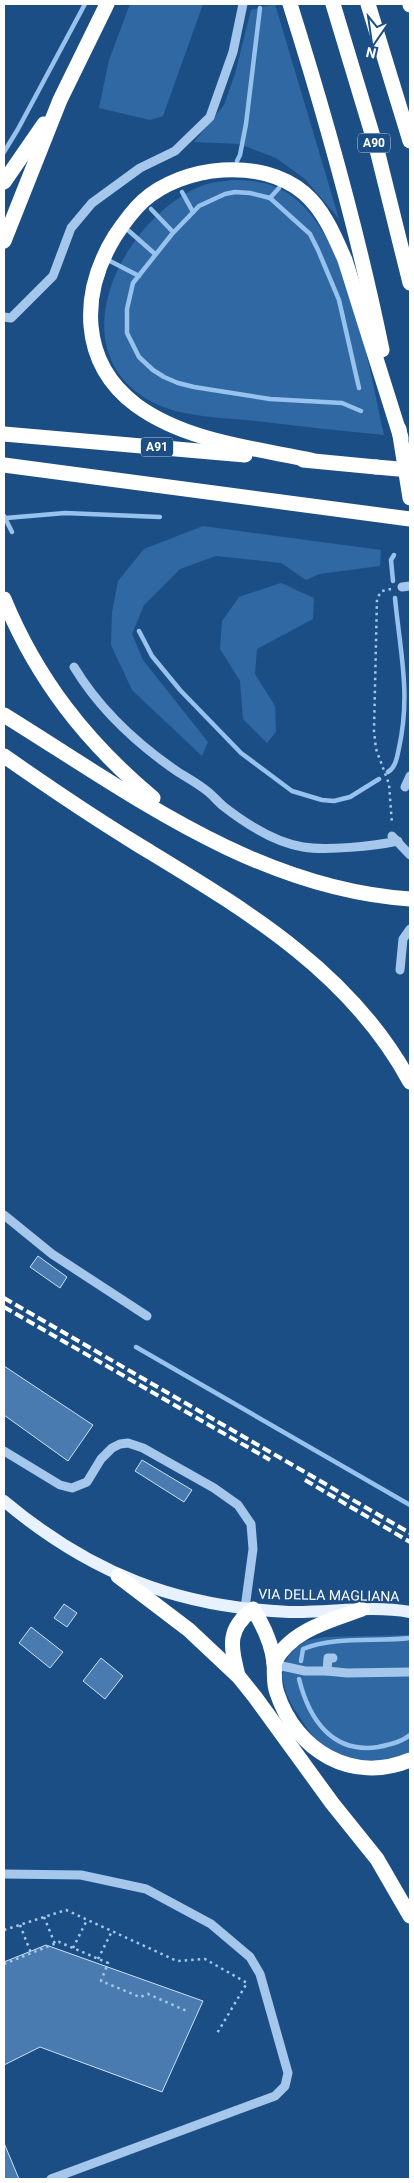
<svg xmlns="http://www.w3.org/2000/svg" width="414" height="2183" font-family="Roboto,sans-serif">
<rect width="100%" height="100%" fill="#1c4e86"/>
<g fill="#2f68a3">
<polygon points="130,4 203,4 163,116 150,120 99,108 109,60"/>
<polygon points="275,4 339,219 305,179 276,158 240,144 194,142 224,105 235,74 251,10"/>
<path d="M231,180C246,180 262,181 276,187C348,217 368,366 384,435C341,431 299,426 256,421C220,417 177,418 145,398C58,343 126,217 201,186C210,182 221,182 231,180Z"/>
<polygon points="203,526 381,550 380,566 319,574 306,580 281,563 216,556 180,569 144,605 132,634 143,660 208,742 202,756 132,690 111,645 112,612 118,581 144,549"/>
<polygon points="281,583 314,598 313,619 257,649 255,674 275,706 276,732 267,743 243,719 240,681 220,649 222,621 239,597"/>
<polygon points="410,1635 410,1757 392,1763 344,1759 315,1740 293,1707 286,1693 282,1676 285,1662 289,1655 295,1648 308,1640 324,1637"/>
</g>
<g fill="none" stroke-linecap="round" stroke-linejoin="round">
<g stroke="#97c2ed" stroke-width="4.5">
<polyline points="4,152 18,129 85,4"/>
<polyline points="237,161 240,155 246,124 260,8"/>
<polyline points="182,192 193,212"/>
<polyline points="270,198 279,188"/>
<polyline points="151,209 173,232"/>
<polyline points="129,231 155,254"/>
<polyline points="110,261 139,276"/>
<polyline points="359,388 339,300 318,250 310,234 270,198 250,193 235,192 225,194 199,206 172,234 133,283 127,309 127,333 139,357 153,370 164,377 178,383 194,387 270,399 342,403 361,411"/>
<polyline points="4,516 12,532"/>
<polyline points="6,518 65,513 160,517"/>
<polyline points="393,581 391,560 394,555"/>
<polyline points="139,631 152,656 180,690 241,753 292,791 322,800 334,801 350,797 379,779"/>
<path d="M388,772C396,767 397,757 399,748C411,694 400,651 395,598"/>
<polyline points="136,1347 410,1505"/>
<path d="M301,1661L303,1649C335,1636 377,1642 410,1638"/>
<path d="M299,1679C309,1719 332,1754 378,1747C389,1745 402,1742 410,1735"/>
</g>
</g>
<g fill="#497bb1" stroke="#c9e0f8">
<polygon points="38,1256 67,1277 60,1288 30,1267"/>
<polygon points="4,1366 93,1425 68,1461 4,1415"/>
<polygon points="142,1460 192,1490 184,1502 135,1471"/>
<polygon points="64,1604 77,1613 67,1627 54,1618"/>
<polygon points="31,1627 63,1652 50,1668 19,1643"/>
<polygon points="101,1658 123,1676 105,1699 83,1681"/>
<polygon points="46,1945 203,2001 162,2092 40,2047 4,2065 4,1962"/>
<polygon points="4,2143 19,2179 4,2179"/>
</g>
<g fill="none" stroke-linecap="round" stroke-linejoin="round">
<g stroke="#a4c7eb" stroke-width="2.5" stroke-dasharray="2.5 4" stroke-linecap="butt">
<polyline points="391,589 382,591 377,598 374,731 376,749 389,784 392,824"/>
<polyline points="44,1917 55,1944"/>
<polyline points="20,1925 31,1953"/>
<polyline points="4,1930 66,1910 177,1961 205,1959 247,1983 216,2035"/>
<polyline points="73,1948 87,1920"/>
<polyline points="98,1959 112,1931"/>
<polyline points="4,1964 59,1942 108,1963 101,1981 140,1997 148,1994 189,2012"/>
</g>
<g stroke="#a4c7eb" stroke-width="9">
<polyline points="4,317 11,318 53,276 71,228 92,203 140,168 175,151 210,117 233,52 243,4"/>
<polyline points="402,587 410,586"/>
<path d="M74,667C100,710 137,744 178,772C186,777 195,782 203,788C211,793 216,800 223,806C246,824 274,842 303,847C327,851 374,846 398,841"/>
<polyline points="405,787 410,776"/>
<polyline points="392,836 410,855"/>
<polyline points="400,970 403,939 410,929"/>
<polyline points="4,1215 52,1254 147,1316"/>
<polyline points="4,1451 60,1485 72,1488 87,1482 101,1459 112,1448 120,1444 128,1443 143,1448 214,1488 238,1505 251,1524 253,1549 245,1608"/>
<polyline points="327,1671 347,1673 410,1672"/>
<polyline points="273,1673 282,1666 305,1671 327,1671 328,1658 333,1658"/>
<polyline points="4,1874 81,1875 146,1889 211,1924 250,1957 260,1974 288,2073 285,2086 275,2096 51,2179"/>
</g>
<path stroke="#e8f2fe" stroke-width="12" d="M4,1501C90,1573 176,1607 289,1612C330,1613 370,1605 410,1612"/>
<g stroke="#fff" stroke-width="15">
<path d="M290,4C326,118 358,233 382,350"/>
<polyline points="333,4 377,150 410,283"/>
<polyline points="368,4 410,141"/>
<polyline points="410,4 410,5"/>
<polyline points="4,182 44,124"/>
<polyline points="4,241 60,100 107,4"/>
<polyline points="399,429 410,498"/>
<polyline points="4,434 245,455"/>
<polyline points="303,460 376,467"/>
<path d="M311,460C253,448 185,441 136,405C79,362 80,293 115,236C123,224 132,211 143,201C183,165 262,157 304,193C324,210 335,237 345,260L401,438"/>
<polyline points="4,465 410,519"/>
<path d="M4,599C37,679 86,742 153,798"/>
<path d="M4,715C130,793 257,889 410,899"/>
<path d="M4,756C47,786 91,816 137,844C242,908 350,970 410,1082"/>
<polyline points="118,1576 189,1630 239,1677 255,1697 332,1803 377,1859 410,1916"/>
<path d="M274,1663C290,1630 330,1621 362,1609"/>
<path d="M238,1676C231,1646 226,1630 253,1609C263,1625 272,1644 274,1663C275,1673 273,1682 277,1693C296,1751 352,1784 410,1760"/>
</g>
<g stroke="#fff" stroke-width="4" stroke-dasharray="9 4" stroke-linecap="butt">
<polyline points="4,1298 410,1533"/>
<polyline points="4,1307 270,1460"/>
<polyline points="305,1480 410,1542"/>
</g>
<polyline stroke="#fff" stroke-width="15" points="376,467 410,470"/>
</g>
<g text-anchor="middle" stroke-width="4" stroke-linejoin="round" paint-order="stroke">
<g fill="#1c4e86" stroke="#bbcadb" stroke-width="1">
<rect x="358" y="133.5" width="32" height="19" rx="4"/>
<rect x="141" y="437.5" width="32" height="19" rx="4"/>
</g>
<g font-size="12" font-weight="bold" fill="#fff">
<text x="374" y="147">A90</text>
<text x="157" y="451">A91</text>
</g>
<g font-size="14" fill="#fff" stroke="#1c4e86">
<text transform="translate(329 1595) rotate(1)" y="5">VIA DELLA MAGLIANA</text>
</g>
</g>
<rect width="414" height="2183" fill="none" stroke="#ffffff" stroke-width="10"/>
<g transform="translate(374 40) rotate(193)" stroke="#1c4e86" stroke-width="4" paint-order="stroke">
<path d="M0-4L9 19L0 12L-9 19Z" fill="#ffffff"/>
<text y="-8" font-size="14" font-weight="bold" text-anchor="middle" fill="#ffffff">N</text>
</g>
</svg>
